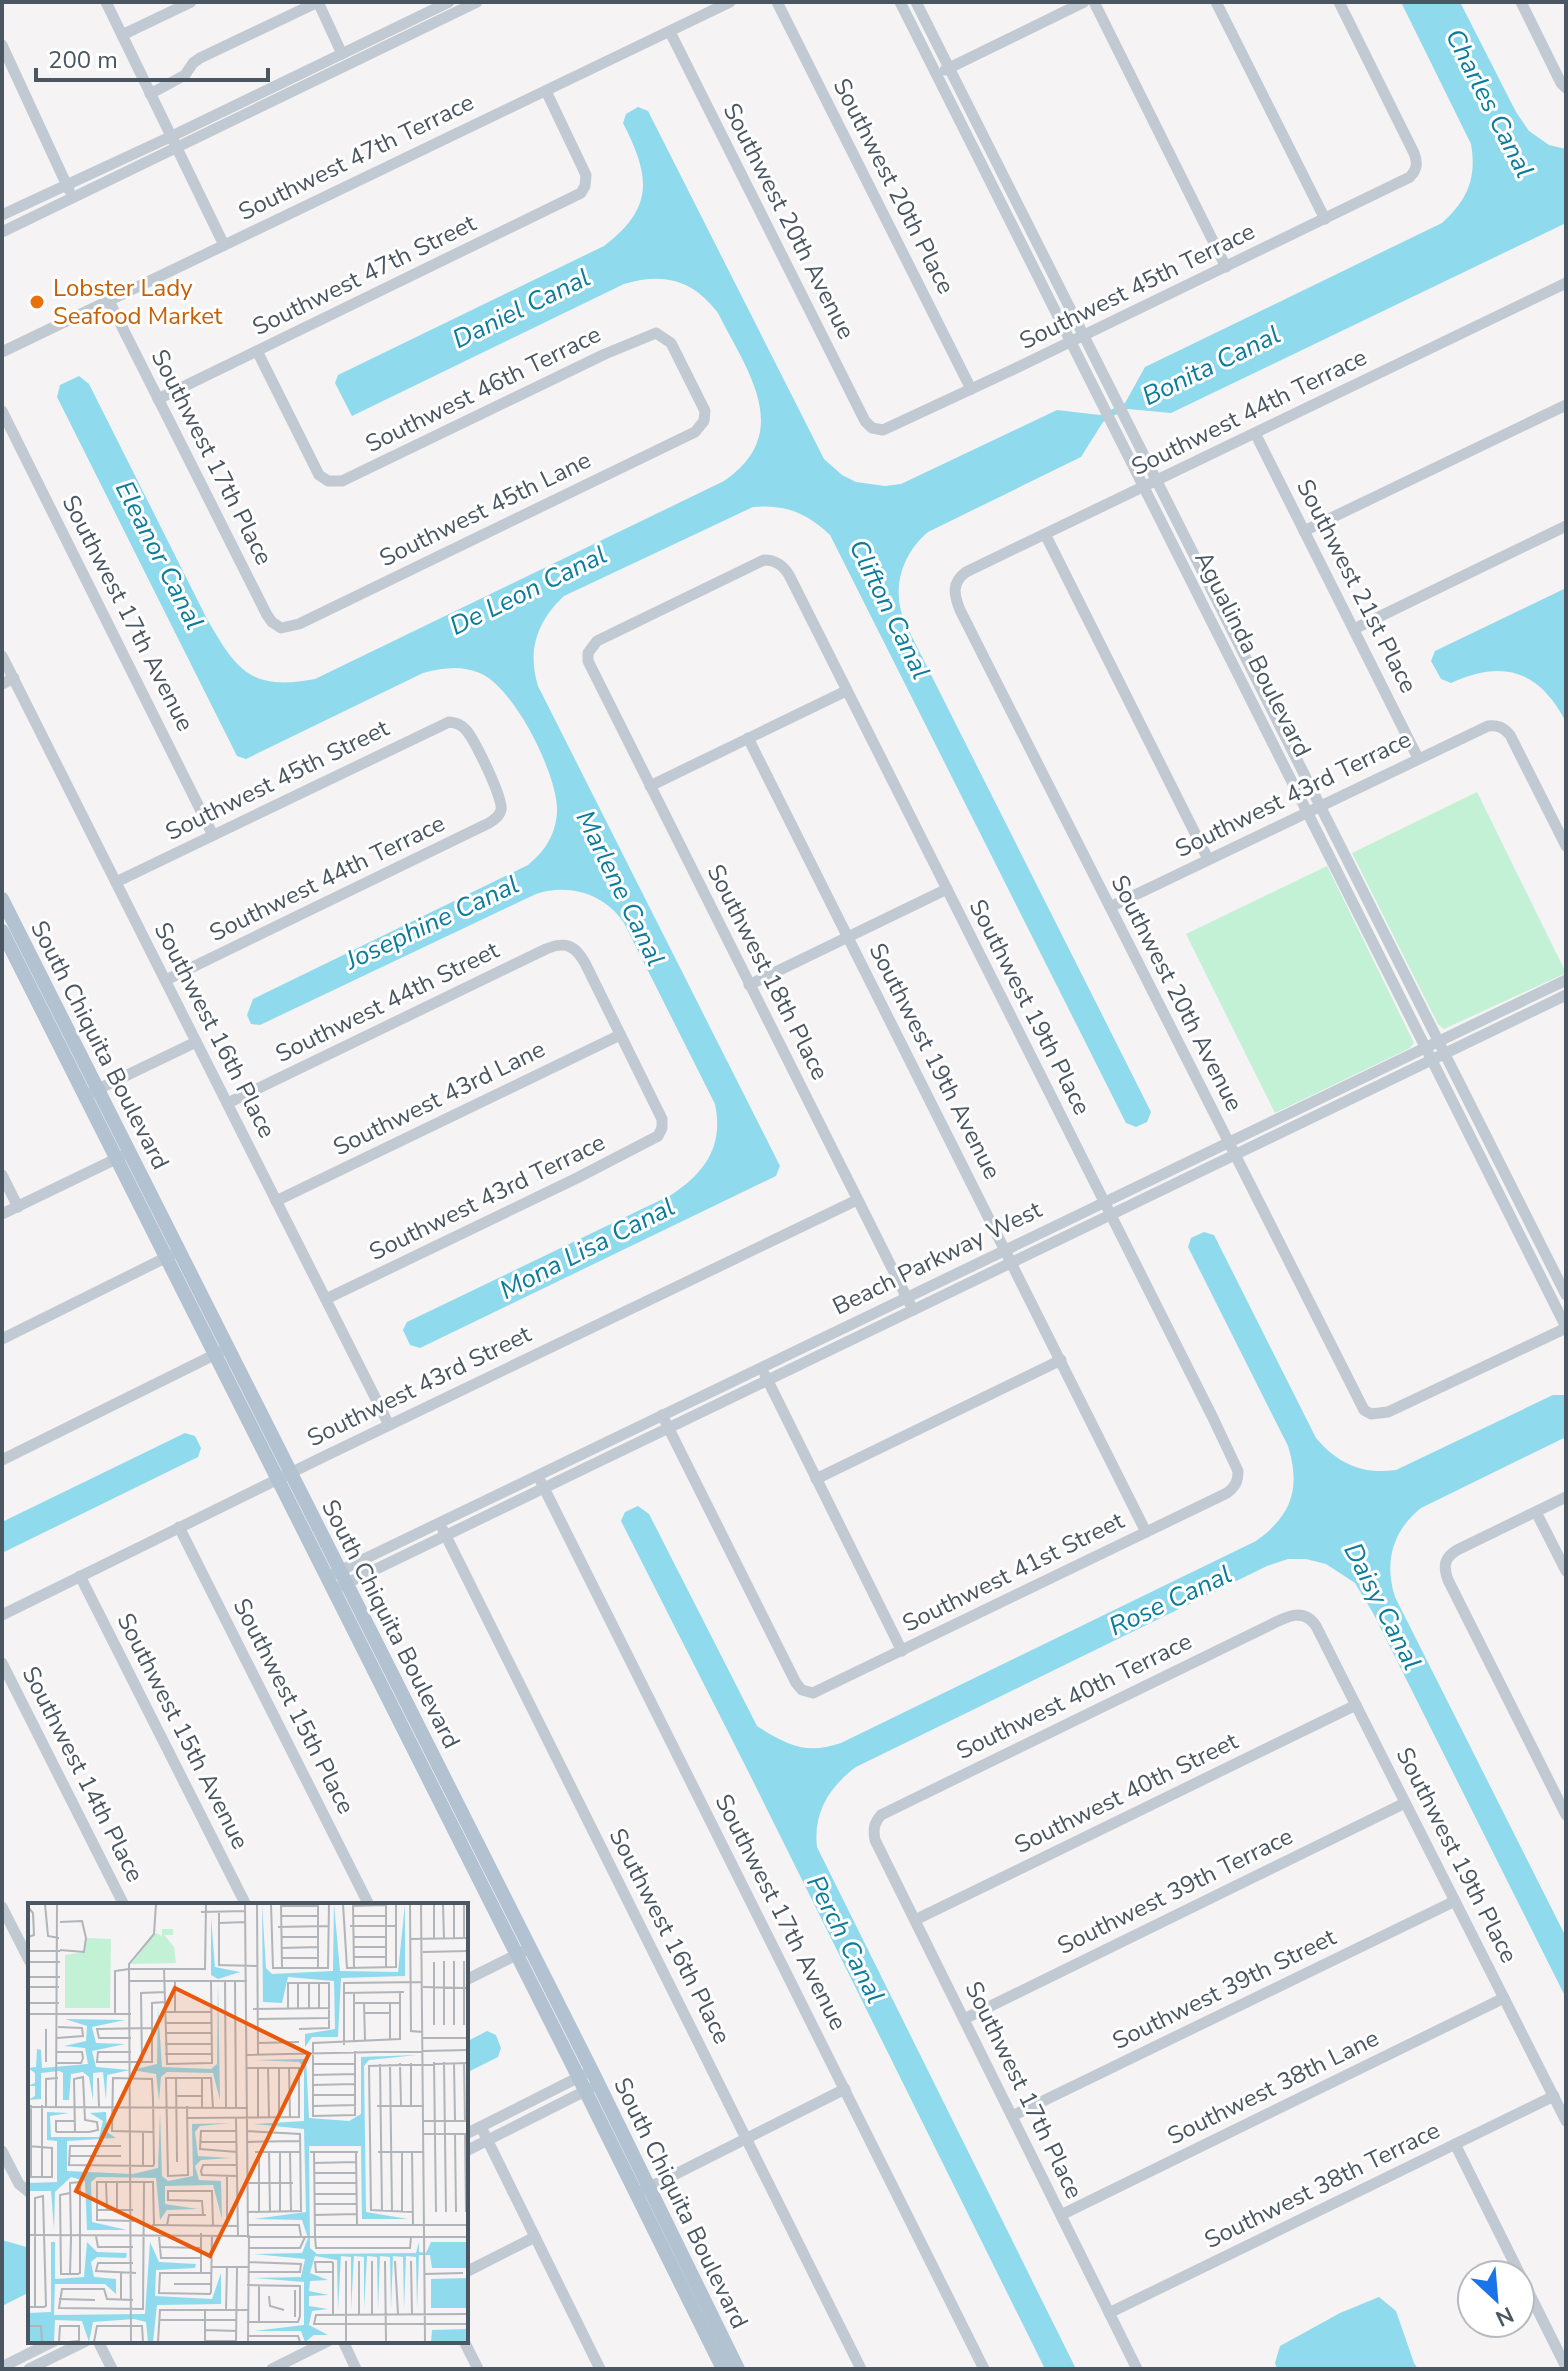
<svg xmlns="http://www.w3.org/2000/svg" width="1568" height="2371" font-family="'Nunito Sans',sans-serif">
<rect width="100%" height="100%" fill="#f5f3f3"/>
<g fill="#c3f1d5">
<polygon points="1477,792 1566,973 1444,1029 1438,1024 1352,853"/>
<polygon points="1327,866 1414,1043 1410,1048 1275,1113 1186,934"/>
</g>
<g fill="#90daee">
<path d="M1401,2H1460L1516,112L1529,131L1549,145L1566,149V223L1171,413L1128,409L1109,418L1103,422L1081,457L928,532C901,555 891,590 905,623L1151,1112L1147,1122L1136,1127L1126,1123L830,535C807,513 785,504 753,507L564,596C537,621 527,651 538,686L780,1166L776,1176L420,1348L410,1345L403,1330L407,1322L671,1195C705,1173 724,1146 715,1104L624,923C605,894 569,883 536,894L260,1025L251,1024L247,1015L253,999L528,865C545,851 556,834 557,812C559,777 513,683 477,672C459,665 441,668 423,673L246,759L237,756L57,397L60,385L79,376L89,384L207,619C237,671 251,691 315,679L724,481C795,432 747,371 718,313C693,280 664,272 624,284L352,416L335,383L338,375L604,246C655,207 650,176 623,123L626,114L638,107L648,111L824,459L842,475L856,482L885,486L901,484L1057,410L1100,415L1125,403L1145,367L1442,223C1467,200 1477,179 1471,144Z"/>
<path d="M1566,588V722C1539,670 1503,659 1451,683L1441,679L1431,661L1435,651Z"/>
<path d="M1204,1232L1214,1235L1316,1438C1337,1463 1362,1475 1396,1470L1553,1395H1566V1437L1421,1508C1392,1531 1384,1563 1395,1597L1566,1937V1998L1373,1613L1355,1583L1326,1564L1306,1559H1288L1267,1566L856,1767C829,1787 813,1813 817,1847L1076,2369H1045L749,1773L621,1521L625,1512L638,1506L649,1514L757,1726C787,1745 806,1755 841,1743L1256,1541C1292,1515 1301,1488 1288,1446L1188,1247L1191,1238Z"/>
<polygon points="185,1433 195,1436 201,1448 198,1457 2,1553 2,1522"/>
<polygon points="487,2031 496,2035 501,2048 498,2057 466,2073 466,2042"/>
<polygon points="2,2240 30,2248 30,2292 2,2306"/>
<polygon points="1379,2297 1396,2311 1414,2363 1418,2369 1277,2369 1275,2363 1280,2346 1340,2313"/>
</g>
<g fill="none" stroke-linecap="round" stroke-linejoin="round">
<g stroke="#c1cad2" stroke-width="11">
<polyline points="106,2 224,245"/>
<polyline points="318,2 342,54"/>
<polyline points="777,2 971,389"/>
<polyline points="900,2 1566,1327"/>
<polyline points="916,2 1566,1295"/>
<polyline points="1094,2 1226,267"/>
<polyline points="1216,2 1325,219"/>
<polyline points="1521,2 1561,83 1566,88"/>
<path d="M670,32L865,421L872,428L883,430L1012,370L1410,177C1417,169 1418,163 1414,153L1339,2"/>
<polyline points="122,35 191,2"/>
<polyline points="2,45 69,190"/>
<polyline points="945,70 1084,2"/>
<polyline points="150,94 185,75 193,63 200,58 318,2"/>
<polyline points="2,215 170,137 449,2"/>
<polyline points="2,232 477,2"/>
<path d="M1566,283L966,572C951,583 954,595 960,610L1364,1410L1371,1414L1388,1412L1566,1328"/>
<polyline points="109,301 267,615 272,622 281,628 299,624 695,432 704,421 705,411 671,343 656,333 605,354 342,481 328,481 319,475 257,351"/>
<polyline points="2,352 730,2"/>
<polyline points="158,399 581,193 585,186 586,175 546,91"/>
<polyline points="2,411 213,835"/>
<polyline points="1255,433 1418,758"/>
<polyline points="1304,531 1566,405"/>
<polyline points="1045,534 1208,859"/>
<polyline points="1354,629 1566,526"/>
<polyline points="2,656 389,1425"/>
<polyline points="2,684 14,678"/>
<polyline points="748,738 1146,1532"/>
<polyline points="650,786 846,691"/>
<path d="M116,882L449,722C456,723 461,724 466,730C474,739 504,799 501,810C500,816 494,820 489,823L166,980"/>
<path d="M1110,907L1488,726C1498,725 1503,727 1510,735L1566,846"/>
<polyline points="749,985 947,889"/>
<polyline points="92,1092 196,1042"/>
<path d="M228,1103L546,949C565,941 575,945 585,963L662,1119V1128L658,1136L577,1178L326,1299"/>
<polyline points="2,1175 18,1207"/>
<polyline points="276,1201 620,1035"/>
<polyline points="2,1214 122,1156"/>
<polyline points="2,1339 171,1255"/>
<polyline points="765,1375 902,1651"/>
<path d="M662,1415L796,1683L802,1690L813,1693L1227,1493C1236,1486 1238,1481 1238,1471L1213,1418L789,575C783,565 776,560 764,560L597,641L588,653V661L913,1310"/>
<polyline points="2,1460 220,1352"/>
<polyline points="816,1479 1061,1360"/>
<polyline points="541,1482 984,2369"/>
<path d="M1566,1497L1457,1550C1444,1558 1443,1566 1448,1580L1566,1815"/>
<polyline points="1536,1512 1566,1571"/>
<polyline points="179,1527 369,1905"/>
<polyline points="443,1530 861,2369"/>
<polyline points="80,1576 246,1905"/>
<polyline points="327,1577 1566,980"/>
<polyline points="341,1586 1566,995"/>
<polyline points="2,1615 323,1457 857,1200"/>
<polyline points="2,1663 124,1905"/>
<polyline points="2,1907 30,1962"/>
<polyline points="915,1920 1356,1705"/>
<polyline points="466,1980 530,1948"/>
<polyline points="964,2019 1405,1803"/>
<polyline points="1012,2116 1455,1901"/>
<polyline points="481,2127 600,2369"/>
<polyline points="466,2134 583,2075"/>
<polyline points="1455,2144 1566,2367"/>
<polyline points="2,2151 19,2184 30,2193"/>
<polyline points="466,2151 591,2088"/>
<polyline points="642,2191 845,2089"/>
<polyline points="1061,2215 1504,1998"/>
<polyline points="466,2272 535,2237"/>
<polyline points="1109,2313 1554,2096"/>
<polyline points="98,2341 112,2369"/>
<polyline points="343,2341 356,2369"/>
<polyline points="464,2341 478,2369"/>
<polyline points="2,2367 54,2341"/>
<polyline points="29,2369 86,2341"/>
<polyline points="272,2369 328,2341"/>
<path d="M1137,2369L875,1840C873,1829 874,1823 881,1815L1266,1627C1284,1618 1303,1606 1316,1626L1566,2121"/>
</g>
<g stroke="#b3c2d1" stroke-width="14">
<polyline points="2,899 592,2071 738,2369"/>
<polyline points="2,931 579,2078 723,2369"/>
</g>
</g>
<circle fill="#e8710a" stroke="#fff" stroke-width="3" cx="37" cy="302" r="8"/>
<g text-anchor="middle" stroke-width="6" stroke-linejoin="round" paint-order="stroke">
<g font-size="24" fill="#4a5661" stroke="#fff">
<text transform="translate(356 157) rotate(-26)" y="8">Southwest 47th Terrace</text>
<text transform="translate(894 186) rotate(63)" y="8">Southwest 20th Place</text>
<text transform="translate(789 221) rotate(63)" y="8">Southwest 20th Avenue</text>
<text transform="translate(364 275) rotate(-26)" y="8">Southwest 47th Street</text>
<text transform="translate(1137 286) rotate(-26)" y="8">Southwest 45th Terrace</text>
<text transform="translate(483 389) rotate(-26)" y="8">Southwest 46th Terrace</text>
<text transform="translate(1249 412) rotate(-26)" y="8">Southwest 44th Terrace</text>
<text transform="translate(212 457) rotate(63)" y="8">Southwest 17th Place</text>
<text transform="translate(485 509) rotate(-26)" y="8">Southwest 45th Lane</text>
<text transform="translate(1357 586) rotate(63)" y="8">Southwest 21st Place</text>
<text transform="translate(128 613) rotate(63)" y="8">Southwest 17th Avenue</text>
<text transform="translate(1253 654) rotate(63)" y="8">Agualinda Boulevard</text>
<text transform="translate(277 780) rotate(-26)" y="8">Southwest 45th Street</text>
<text transform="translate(1293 794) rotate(-26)" y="8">Southwest 43rd Terrace</text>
<text transform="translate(327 878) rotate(-26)" y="8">Southwest 44th Terrace</text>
<text transform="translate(768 972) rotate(63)" y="8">Southwest 18th Place</text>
<text transform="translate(1177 993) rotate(63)" y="8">Southwest 20th Avenue</text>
<text transform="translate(387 1002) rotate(-26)" y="8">Southwest 44th Street</text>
<text transform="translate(1030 1007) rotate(63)" y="8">Southwest 19th Place</text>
<text transform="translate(215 1030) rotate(63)" y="8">Southwest 16th Place</text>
<text transform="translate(100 1045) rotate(63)" y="8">South Chiquita Boulevard</text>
<text transform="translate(935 1061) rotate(63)" y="8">Southwest 19th Avenue</text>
<text transform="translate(439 1098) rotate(-26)" y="8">Southwest 43rd Lane</text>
<text transform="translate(487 1197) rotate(-26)" y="8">Southwest 43rd Terrace</text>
<text transform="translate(937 1258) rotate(-26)" y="8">Beach Parkway West</text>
<text transform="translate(419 1386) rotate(-26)" y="8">Southwest 43rd Street</text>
<text transform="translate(1013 1572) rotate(-26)" y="8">Southwest 41st Street</text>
<text transform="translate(391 1624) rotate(63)" y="8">South Chiquita Boulevard</text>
<text transform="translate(1074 1696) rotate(-26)" y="8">Southwest 40th Terrace</text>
<text transform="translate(294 1706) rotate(63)" y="8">Southwest 15th Place</text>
<text transform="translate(183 1731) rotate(63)" y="8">Southwest 15th Avenue</text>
<text transform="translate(83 1774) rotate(63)" y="8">Southwest 14th Place</text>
<text transform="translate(1126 1793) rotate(-26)" y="8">Southwest 40th Street</text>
<text transform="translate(1457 1855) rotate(63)" y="8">Southwest 19th Place</text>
<text transform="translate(1175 1891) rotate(-26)" y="8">Southwest 39th Terrace</text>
<text transform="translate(781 1912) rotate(63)" y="8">Southwest 17th Avenue</text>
<text transform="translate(670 1936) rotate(63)" y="8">Southwest 16th Place</text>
<text transform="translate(1224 1989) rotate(-26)" y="8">Southwest 39th Street</text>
<text transform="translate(1273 2087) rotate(-26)" y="8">Southwest 38th Lane</text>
<text transform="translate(1024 2090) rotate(64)" y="8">Southwest 17th Place</text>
<text transform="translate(1322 2185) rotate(-26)" y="8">Southwest 38th Terrace</text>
<text transform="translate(681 2203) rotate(64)" y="8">South Chiquita Boulevard</text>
</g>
<g font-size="24" fill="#c56008" stroke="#fff" text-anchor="start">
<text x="53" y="296">Lobster Lady<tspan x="53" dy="28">Seafood Market</tspan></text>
</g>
<g font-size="26" font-style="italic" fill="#0c7c9b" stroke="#fff">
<text transform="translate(1490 103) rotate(63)" y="9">Charles Canal</text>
<text transform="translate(521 308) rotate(-26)" y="9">Daniel Canal</text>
<text transform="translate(1211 365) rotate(-26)" y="9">Bonita Canal</text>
<text transform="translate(160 555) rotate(63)" y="9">Eleanor Canal</text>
<text transform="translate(528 590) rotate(-26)" y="9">De Leon Canal</text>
<text transform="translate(890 609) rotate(64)" y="9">Clifton Canal</text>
<text transform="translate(621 888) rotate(64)" y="9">Marlene Canal</text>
<text transform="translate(432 922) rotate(-25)" y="9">Josephine Canal</text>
<text transform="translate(587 1248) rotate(-27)" y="9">Mona Lisa Canal</text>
<text transform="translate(1170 1600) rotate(-25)" y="9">Rose Canal</text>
<text transform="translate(1383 1606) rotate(63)" y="9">Daisy Canal</text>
<text transform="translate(846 1939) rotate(63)" y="9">Perch Canal</text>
</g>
</g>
<g transform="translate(28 1903)">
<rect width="440" height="440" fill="#f5f3f3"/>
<path d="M134,26H145V32H136L146,44L148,60L103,61L128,30L134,33ZM59,35L83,36L82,105H37V52L57,49Z" fill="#c3f1d5"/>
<path d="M234,1L238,65L244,71L305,68L306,1L312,68L370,69L377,1V73L313,75L310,134H284L277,144V131L307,126L306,78L260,74L254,100L235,99ZM183,14L187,64L212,69L190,76L192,197L185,170L139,169L133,174L131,198L128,171L104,167L129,161L130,104L134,164L183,166L189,161L190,76L183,72ZM37,116L97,117L64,124L68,140L97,141L64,148L68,164L102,167L79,172L78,197L75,169L65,170V197L61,174L55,169L43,171L41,197H35V170L31,168L13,170V196L0,197L7,193V183H0L7,180V170L0,165L8,164L9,146L13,147L14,165L60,161L57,145L36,143L58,138L59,123ZM389,152L341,157L336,163L338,309L380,316H334L333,243H281L282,345L289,351L388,350L391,339V349L398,350L403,339H440V365H404L402,352H391L389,406L388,354L378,353L376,406L375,354L365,353L363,406L362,354L352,353L350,406L349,354L339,353L336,406V354L326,353L323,407V354L313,353L310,407L309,357L287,353L282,370L300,377L282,378L281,388L301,392L281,393V403L300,406L284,408L281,422L300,432H286L277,439L273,428H226L276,422V379L226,375L273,374L277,356L226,351L274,350L280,335L274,317L226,316L278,309L276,226L225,221L276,218V164L271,159L225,157L278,156L281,215L321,218L333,211V154ZM19,209L41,210L22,213L23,234H71L75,218L62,210L78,209L79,229L88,235L39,238V268L105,271L130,265L132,209L134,273L140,278L165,273L164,221L202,220L172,223L167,229L170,253L203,255L173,257L167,263L171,277L193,278L194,316L185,282L137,283V301L170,306L139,307L132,317L128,275L69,274L63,279L64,319L99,327H59L57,278L43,274L27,289L26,327L23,288H2L0,327V280L29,279V238L19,237ZM23,339H27V376L56,374L59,339L69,349L99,350L98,355L69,354L63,359L66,374L88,376V391L77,381H27L26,412L117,411L122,339L131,359L168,361L167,365L128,367L127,393L184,396L193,370V401L129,402L125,439H120L118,419L106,416L65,419L61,439L54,418L27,417L26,439H0V410L23,409ZM440,375L439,405H403V376ZM439,426L440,439H403L404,427Z" fill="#90daee"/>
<path fill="none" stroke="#b1b4b9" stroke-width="2" d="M17,1L20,33L31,35M217,1L220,334H440M229,1L230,151M243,1L245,65H300L301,1M253,1L254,65M290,1V65M315,1L319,65L368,64V1M325,1L326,65M358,1V65M382,1L383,128L395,129M393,1L397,439M406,1V36M415,1L416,36M426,1V36M436,1V35M253,3H290M325,3L358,2M0,4L5,10L6,32L0,34M173,9L218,8M191,9V62L229,63M253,13H290M325,13H358M32,19L54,18L58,35L56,49L32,47M191,20L218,19M322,23H368M250,24L301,23M253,34H290M325,34H358M382,36L440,35M326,44H358M254,45L290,44M0,48H32M395,49L440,48M326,54H358M254,55H290M416,58V122M426,58V122M436,58V122M0,59H32M406,59V122M102,66H177L178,1M136,66L139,161L184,160L183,77M0,74H32M147,77V109M197,77L198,205M207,77L208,205M101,78H219M270,79V105M281,79V105M291,79V105M0,84H31M395,84L439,85M315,90L376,89M326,90V138M0,100H31M326,100H372M336,100L337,137M362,100V136M260,105V80H301V125L271,126M225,106L302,105M137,109H184M337,110H362M0,111H103M87,111V68L101,66M229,116L302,115M137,120H184M0,125V160M18,126V159M137,130H184M29,135L55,133L54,125L30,124M103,135H71L69,126L124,125M395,135H440M230,140L271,139M137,141H184M316,142V80L394,79M327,148V212L285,213V140L372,136V89M103,149H70L69,159H124V100L137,99M137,151H184M218,152L440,147M406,159L408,309M416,159L418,309M29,160H53L55,155L54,149H29M114,160L113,90L137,89M372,160L373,203M383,160V203M426,160L427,218M436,160L437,218M284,161H327M352,161L354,309M362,161L364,309M240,164L241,215M251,164V215M261,164L262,215M230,165V215M285,172L327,171M148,174L149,259M174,174V204M70,175L71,204M285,182L327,181M285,192H327M148,193H174M3,202V274M14,202V274M159,203L160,272L140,273L138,175H183L185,205M285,203L328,202M349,203H396M0,204L220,205M18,204V176L30,175M28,204L29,1M159,215L271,214V165H218M208,215L210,333M47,218H28V228L29,229H61L70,227L69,219L57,217L55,174L46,176L47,229M395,218H440M208,228H173L172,246L209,249M219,228L272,231L273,308L220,309M115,229V264M395,231H440M427,231L428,309M437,231L438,309M172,239H209M219,239L272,238M0,243L24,245V274H0M93,243H42L41,262L125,263L126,261L125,196L124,176L85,175L84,228L125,229M227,249H272M231,249V309M241,249L242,309M252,249V309M262,249L263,309M282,249H330M286,249L287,333M328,249L329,322M350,249H396M374,249V309M384,249L385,322M41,253H93M286,260L328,259M209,262H175L173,268L174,272L209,273M286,270H328M199,273V323M78,279L79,307M89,279V307M219,280H265M286,280H329M287,291H329M287,301H329M68,307H105M385,309L343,307L341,163L440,160M175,312L174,298L140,297V288H184L185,323M287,312L329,311M106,318L69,317V279H125L126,322M124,322L210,323M139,322L141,312H178M220,322H271L273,333M287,322H396M397,322H440M0,332L221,333L220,439M68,333L70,344H105M131,333L133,355H173M287,334L288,345H382L383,334M131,344L173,345M220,345H272L277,334M318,358V439M331,358V412M344,358V412M357,358L358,439M367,358L370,411M383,358L384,411M105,360H70L68,368L108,370M183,364H221M220,369H272L273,361L220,359M305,369H288L287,359H304L305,360V412M173,370V330M183,370H132L131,390L182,391L183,389L184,333M42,371L43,335L42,280L52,279V370L50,371H33L32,292L42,290M396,371L435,370M146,381H183M241,393L242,403L256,407M31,396L67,397M93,397V370M105,397L79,396L76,386H34L31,405L115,406L116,279M0,404H16L18,403L15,293L7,295V404M198,407L199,364M440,411L288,412L286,421H440M267,414V387M131,417H209M219,419H270L272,413V383L219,382M231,419V382M0,423H13L14,439M177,427L209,428M219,433H270L272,439M177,438H208M31,439L32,423H51V438L41,439M66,439L69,423H114L115,439M103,439L101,61L126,31L128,1M130,439L132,407H220M177,439V407M208,439L209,365"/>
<path fill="#e8590c" fill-opacity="0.15" stroke="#e8590c" stroke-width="4" d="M147,85L281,151L182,353L48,288Z"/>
<rect width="440" height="440" fill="none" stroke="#4a5661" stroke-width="4"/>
</g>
<rect width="1568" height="2371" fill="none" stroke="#4a5661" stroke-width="8"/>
<g transform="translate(1496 2299) rotate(154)"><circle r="38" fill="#ffffff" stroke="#b7bbc0" stroke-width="2"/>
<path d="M0-6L14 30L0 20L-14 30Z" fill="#1a73e8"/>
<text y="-12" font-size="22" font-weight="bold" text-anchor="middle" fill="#4a5661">N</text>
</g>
<path d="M36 68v12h232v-12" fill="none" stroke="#4a5661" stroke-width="4"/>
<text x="48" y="68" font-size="24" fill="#4a5661" stroke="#ffffff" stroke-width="6" paint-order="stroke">200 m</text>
</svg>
